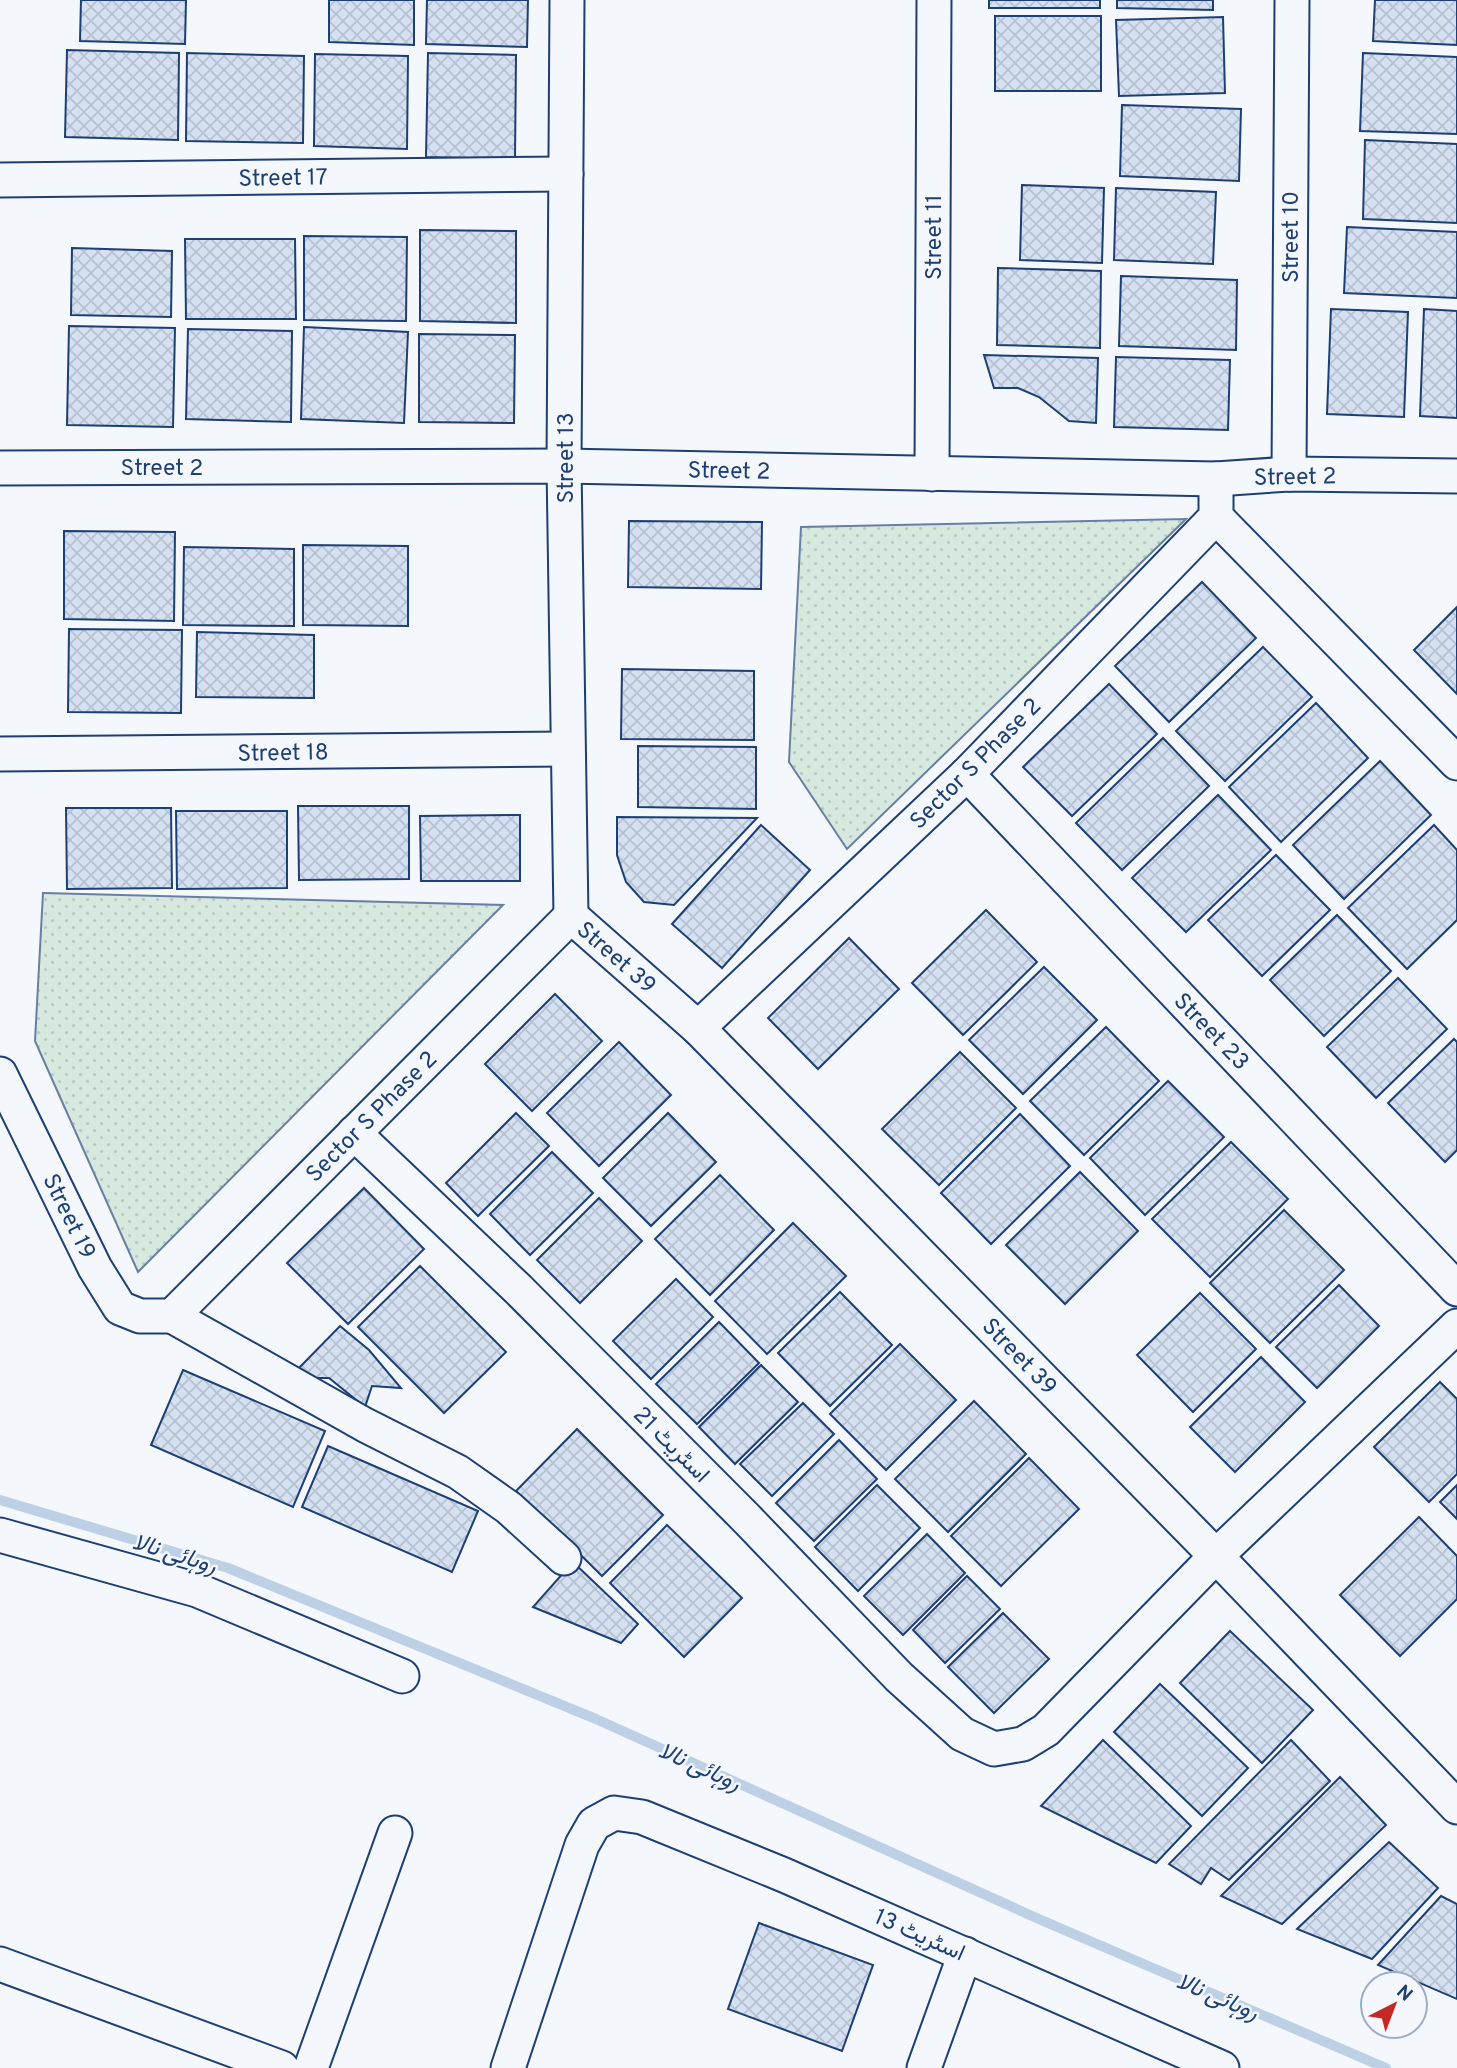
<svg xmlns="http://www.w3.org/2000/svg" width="1457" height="2068" font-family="Overpass,Vazirmatn,sans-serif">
<defs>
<pattern id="park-dots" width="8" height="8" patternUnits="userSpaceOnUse" patternTransform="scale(1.75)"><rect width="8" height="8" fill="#d7e8df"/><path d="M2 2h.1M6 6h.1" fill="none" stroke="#b8c8c3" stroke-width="1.8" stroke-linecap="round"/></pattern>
<pattern id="building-cross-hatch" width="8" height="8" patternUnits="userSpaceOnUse" patternTransform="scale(1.75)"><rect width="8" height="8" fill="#d5e0f0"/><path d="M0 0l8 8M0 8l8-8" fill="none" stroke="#b6c1d1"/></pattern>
</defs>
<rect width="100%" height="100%" fill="#f4f7fb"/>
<g fill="url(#park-dots)" stroke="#687fa3" stroke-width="2">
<polygon points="1186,519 847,849 789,762 801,527"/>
<polygon points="43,893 44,893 503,905 138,1272 35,1041"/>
</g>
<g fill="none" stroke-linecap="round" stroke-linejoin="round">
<polyline stroke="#bed0e5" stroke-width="10" points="0,1500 228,1568 596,1719 1041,1920 1386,2068"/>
</g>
<g fill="url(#building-cross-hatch)" stroke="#1d3f73" stroke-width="2">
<polygon points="81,0 186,0 185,44 80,41"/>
<polygon points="329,0 414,0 414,45 329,42"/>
<polygon points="427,0 528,0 527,47 426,44"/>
<rect x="989" y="0" width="111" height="8"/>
<polygon points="1117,0 1213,0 1213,10 1117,8"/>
<polygon points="1375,0 1457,0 1457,45 1373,41"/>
<rect x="995" y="16" width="106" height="75"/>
<polygon points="1223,17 1225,93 1119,96 1116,20"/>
<polygon points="67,50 179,53 178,140 65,137"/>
<polygon points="187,53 304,56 303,143 186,141"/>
<polygon points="428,53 516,55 515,159 426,157"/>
<polygon points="1363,53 1457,57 1457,134 1360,131"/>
<polygon points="315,54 408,56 407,149 314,146"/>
<polygon points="1122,105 1241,109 1239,181 1120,176"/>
<polygon points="1365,140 1457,144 1457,223 1363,219"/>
<polygon points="1022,185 1104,188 1102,263 1020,260"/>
<polygon points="1116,188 1216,192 1213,264 1114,260"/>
<polygon points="1347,227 1457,232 1457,298 1344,293"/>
<polygon points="420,230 516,231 516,323 420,321"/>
<polygon points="304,236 407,237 406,321 304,320"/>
<polygon points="185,239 295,239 296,319 186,319"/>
<polygon points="72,248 172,251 171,317 71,315"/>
<polygon points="998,268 1101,271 1100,348 997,345"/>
<polygon points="1121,276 1237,280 1236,350 1119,346"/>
<polygon points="1331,309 1408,312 1404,417 1327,414"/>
<polygon points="1424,309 1457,311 1457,418 1420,416"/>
<polygon points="69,326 175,328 173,427 67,425"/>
<polygon points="304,327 408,332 404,423 301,419"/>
<polygon points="188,329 292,331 291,422 186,419"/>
<polygon points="419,334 515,335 514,423 419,422"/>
<polygon points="984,355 1098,358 1096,423 1069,421 1039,397 1018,388 994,388"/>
<polygon points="1116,357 1230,360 1228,430 1114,427"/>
<polygon points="629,521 762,522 761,589 628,587"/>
<polygon points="64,531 175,532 174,621 64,619"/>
<polygon points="303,545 408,546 408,626 303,625"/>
<polygon points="184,547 294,549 294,626 183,625"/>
<polygon points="1202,582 1256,638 1169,722 1115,666"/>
<polygon points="1457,607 1457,694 1414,650"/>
<polygon points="69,629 182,630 181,713 68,712"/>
<polygon points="197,632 314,635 314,698 196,697"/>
<polygon points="1263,647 1312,697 1225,781 1176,731"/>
<polygon points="622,669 754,671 754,740 621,739"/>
<polygon points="1109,684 1157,734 1072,816 1023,767"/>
<polygon points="1316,703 1368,758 1281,842 1229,787"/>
<polygon points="1163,738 1209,786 1122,870 1076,823"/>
<polygon points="638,746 756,747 756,809 638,807"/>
<polygon points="1380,761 1431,815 1344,899 1293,845"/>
<polygon points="1218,795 1271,850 1186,932 1132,878"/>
<polygon points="298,806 409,806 409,879 299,880"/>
<polygon points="66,808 171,808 172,888 67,889"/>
<polygon points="176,811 287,811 287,888 177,889"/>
<polygon points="520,815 520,881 421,881 420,816"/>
<polygon points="617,817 757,818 674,905 644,902 626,882 617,855"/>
<polygon points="761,825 810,870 722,968 672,924"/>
<polygon points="1434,825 1457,850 1457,920 1407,969 1348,908"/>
<polygon points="1276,855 1330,910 1262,976 1208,920"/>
<polygon points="986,910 1037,962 963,1035 912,983"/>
<polygon points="1337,915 1391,971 1324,1036 1270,980"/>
<polygon points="849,938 899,989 818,1069 768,1018"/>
<polygon points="1044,967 1097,1020 1023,1094 969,1040"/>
<polygon points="1398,978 1447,1029 1376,1098 1327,1047"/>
<polygon points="555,994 602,1041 532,1111 485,1064"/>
<polygon points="1106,1027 1159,1081 1084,1155 1030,1101"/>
<polygon points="1454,1039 1457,1042 1457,1150 1445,1162 1388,1103"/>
<polygon points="619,1042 671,1095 599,1166 547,1113"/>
<polygon points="960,1052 1016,1108 939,1185 882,1129"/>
<polygon points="1168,1081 1224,1137 1145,1215 1090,1158"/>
<polygon points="516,1113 549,1146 478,1216 446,1183"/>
<polygon points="668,1113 716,1162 651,1226 603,1178"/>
<polygon points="1020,1114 1070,1166 991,1244 941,1193"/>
<polygon points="1231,1142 1288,1199 1210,1277 1152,1219"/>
<polygon points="552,1152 593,1193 530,1255 490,1214"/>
<polygon points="1080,1172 1138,1231 1065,1304 1006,1245"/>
<polygon points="720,1175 774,1230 710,1295 655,1239"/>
<polygon points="364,1188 424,1249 348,1324 287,1263"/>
<polygon points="599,1198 642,1241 580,1303 537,1260"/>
<polygon points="1284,1210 1344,1270 1270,1343 1210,1283"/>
<polygon points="793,1223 846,1276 767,1354 715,1301"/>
<polygon points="420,1266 506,1352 444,1413 358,1327"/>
<polygon points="676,1279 713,1317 651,1379 613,1341"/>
<polygon points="1339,1285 1379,1326 1317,1388 1276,1347"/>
<polygon points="840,1292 892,1345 830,1406 778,1353"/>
<polygon points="1200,1293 1256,1349 1193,1412 1137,1355"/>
<polygon points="719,1322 759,1363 697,1424 656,1384"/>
<polygon points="340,1326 369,1350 401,1388 372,1386 365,1407 329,1378 305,1378 299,1368"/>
<polygon points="900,1344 956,1400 886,1470 830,1414"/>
<polygon points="1261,1357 1305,1402 1235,1472 1190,1427"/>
<polygon points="761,1365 798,1402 735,1464 699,1427"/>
<polygon points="183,1370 325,1431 293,1507 151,1445"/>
<polygon points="1440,1382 1457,1399 1457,1474 1429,1502 1374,1447"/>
<polygon points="974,1401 1026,1454 948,1532 895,1479"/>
<polygon points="803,1403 834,1434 772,1496 740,1464"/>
<polygon points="577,1429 663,1515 602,1576 516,1491"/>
<polygon points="839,1440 877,1479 814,1541 776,1503"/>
<polygon points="328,1446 478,1511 452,1572 302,1507"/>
<polygon points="1029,1458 1079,1509 1001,1586 951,1536"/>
<polygon points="877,1485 920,1528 858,1591 815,1547"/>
<polygon points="1457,1485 1457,1519 1440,1502"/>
<polygon points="1419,1517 1457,1556 1457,1599 1400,1656 1340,1595"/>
<polygon points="667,1525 742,1598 684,1657 610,1583"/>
<polygon points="927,1534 965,1573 903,1635 864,1596"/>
<polygon points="573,1562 638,1624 621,1643 533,1607"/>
<polygon points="967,1576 1000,1609 945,1663 913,1630"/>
<polygon points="1003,1613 1049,1659 994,1713 948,1667"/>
<polygon points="1230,1631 1313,1710 1262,1763 1180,1683"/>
<polygon points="1160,1684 1248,1768 1202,1816 1114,1732"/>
<polygon points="1103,1740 1191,1826 1156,1863 1041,1806"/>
<polygon points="1291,1740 1330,1781 1229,1880 1211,1868 1201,1884 1169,1864"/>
<polygon points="1340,1777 1386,1825 1282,1924 1221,1896"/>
<polygon points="1389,1842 1438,1888 1372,1959 1297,1929"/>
<polygon points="1441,1896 1457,1904 1457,1999 1378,1965"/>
<polygon points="759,1923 873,1965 842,2051 728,2009"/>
</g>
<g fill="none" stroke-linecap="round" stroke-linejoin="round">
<defs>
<g id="minor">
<polyline points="567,0 564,466 571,916"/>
<polyline points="0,180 566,174"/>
<polyline points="0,468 564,466 1216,479 1289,474 1457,476"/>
<polyline points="932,474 934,0"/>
<polyline points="1289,474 1292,0"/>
<polyline points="1216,517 1457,763"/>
<polyline points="0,754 567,749"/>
<polyline points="967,774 1457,1289"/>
<polyline points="571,916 698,1028 1216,1556 1457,1807"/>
<polyline points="698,1028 967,774 1216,517 1216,479"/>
<polyline points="0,1074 95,1268 120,1308 140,1316 172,1316"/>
<polyline points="354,1133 518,1289 746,1518 899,1677 962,1734 994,1749 1023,1744 1046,1730 1216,1556 1457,1326"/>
<polyline points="172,1316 571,916"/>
<polyline points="172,1316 365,1425 458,1472 509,1508 564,1558"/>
<polyline points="0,1535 197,1590 402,1676"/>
<polyline points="0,1964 282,2068"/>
<polyline points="311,2068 395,1833"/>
<polyline points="508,2068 582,1845 594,1824 614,1813 642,1817 784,1875 1222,2068"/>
<polyline points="924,2068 965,1954"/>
</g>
</defs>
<use href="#minor" stroke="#1d3f73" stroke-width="37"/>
<use href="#minor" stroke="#f4f7fb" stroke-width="33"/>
</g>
<g text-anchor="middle" stroke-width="5" stroke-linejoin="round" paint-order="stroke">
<g font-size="23" fill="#1d3f73" stroke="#f4f7fb">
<text transform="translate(283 177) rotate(-1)" y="8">Street 17</text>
<text transform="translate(933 237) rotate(-90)" y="8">Street 11</text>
<text transform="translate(1290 237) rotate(-90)" y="8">Street 10</text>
<text transform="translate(565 458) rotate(-90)" y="8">Street 13</text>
<text x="162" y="475">Street 2</text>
<text transform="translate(729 470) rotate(1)" y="8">Street 2</text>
<text transform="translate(1295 476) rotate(-1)" y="8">Street 2</text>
<text transform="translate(283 752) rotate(-1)" y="8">Street 18</text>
<text transform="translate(975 763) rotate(-45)" y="8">Sector S Phase 2</text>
<text transform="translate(617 957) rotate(41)" y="8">Street 39</text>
<text transform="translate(1212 1031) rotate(46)" y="8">Street 23</text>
<text transform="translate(371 1116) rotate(-45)" y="8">Sector S Phase 2</text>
<text transform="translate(70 1216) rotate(64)" y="8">Street 19</text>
<text transform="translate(1020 1356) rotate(46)" y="8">Street 39</text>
<text transform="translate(672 1444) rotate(45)" y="8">اسٹریٹ 21</text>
<text transform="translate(920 1934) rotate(24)" y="8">اسٹریٹ 13</text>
</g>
<g font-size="24" font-style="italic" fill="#1d3f73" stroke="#f4f7fb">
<text transform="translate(175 1553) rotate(17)" y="8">روہائی نالا</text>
<text transform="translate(700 1766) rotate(24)" y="8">روہائی نالا</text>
<text transform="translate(1218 1996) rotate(23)" y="8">روہائی نالا</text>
</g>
</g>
<g transform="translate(1394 2005) rotate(42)"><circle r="33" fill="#f4f7fb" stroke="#9eadc5" stroke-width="2"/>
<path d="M0-5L12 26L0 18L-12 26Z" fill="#c62828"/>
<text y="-10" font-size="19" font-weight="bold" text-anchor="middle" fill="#1d3f73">N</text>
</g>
</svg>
